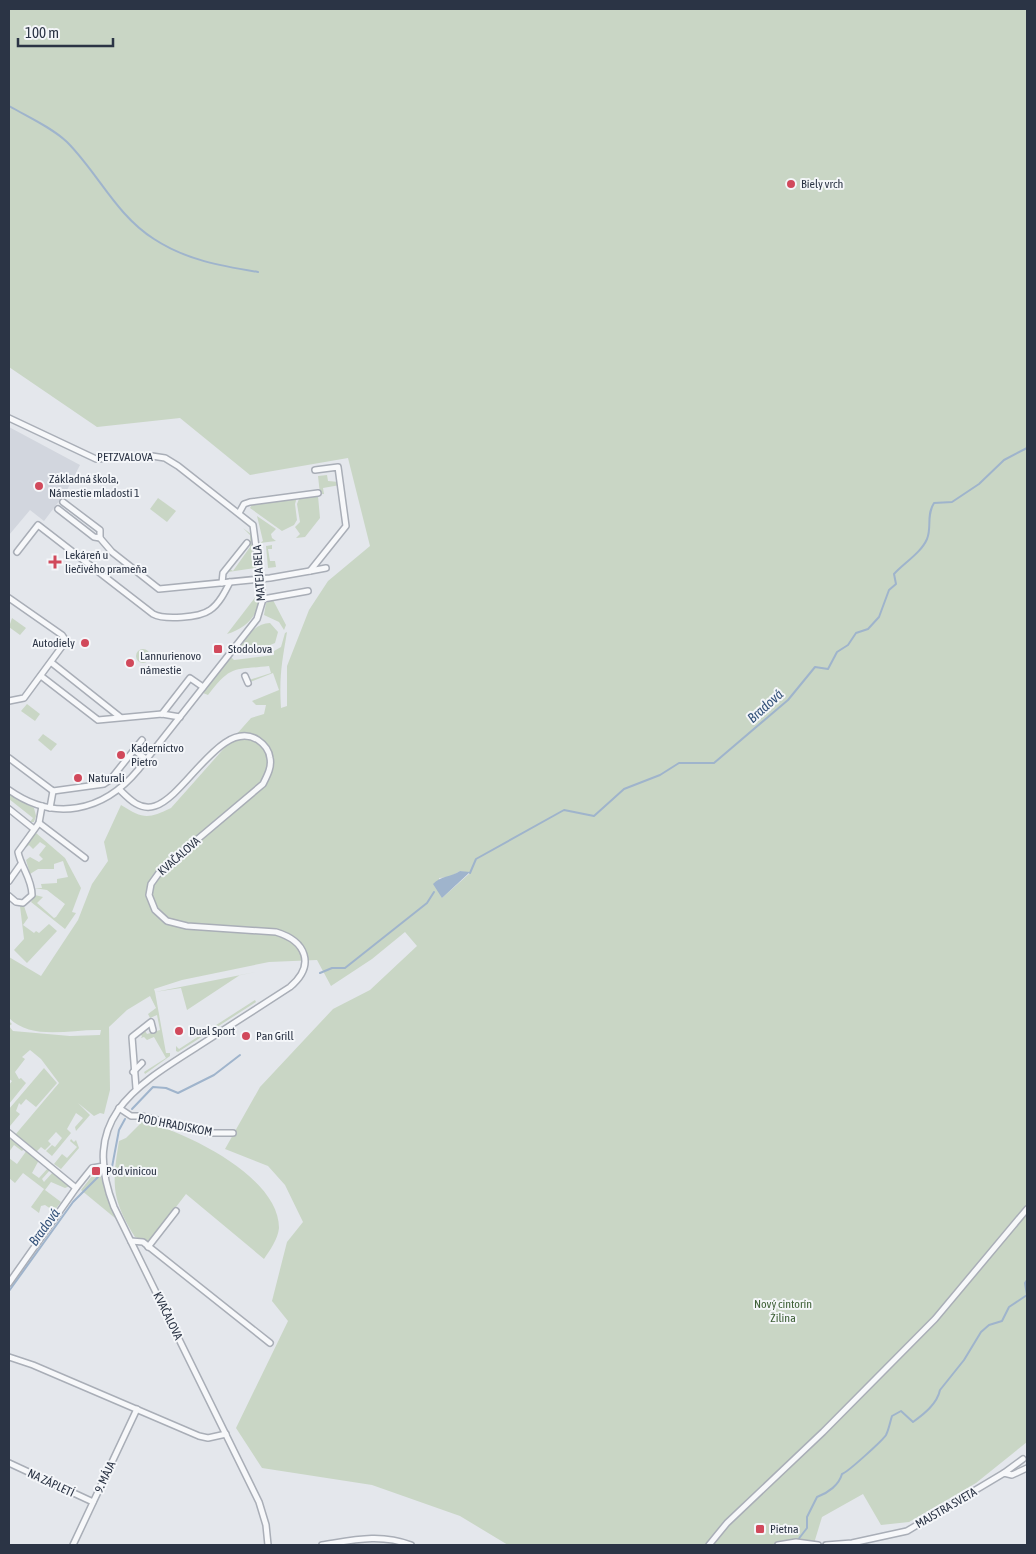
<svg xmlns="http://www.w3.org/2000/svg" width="1036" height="1554" font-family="'Asap Condensed',sans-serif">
<rect width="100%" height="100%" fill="#e4e7ec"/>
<polygon fill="#d2d6de" points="9,427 80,465 66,492 44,521 30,510 9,535"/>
<g fill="#c9d6c5" fill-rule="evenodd">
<path d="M9,9H1027V1442L976,1483L909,1522L881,1525L863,1494L822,1517L815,1540L817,1545H508L460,1516L372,1485L262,1468L236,1428L288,1321L272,1301L287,1242L303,1222L285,1185L268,1166L225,1149L260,1087L333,1009L370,990L417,946L405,932L372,959L331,986L317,960L269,962L182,980L154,989L155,992L256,972L240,975L187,1010L181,988L155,992L166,1053H170V1056L145,1074L144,1072L166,1058L154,1037L147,1040L144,1037L141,1038L142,1036L139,1033L144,1029L147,1034L160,1030L157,1015L150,1018L148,1014L156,1008L150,996L127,1010L109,1027L110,1090L104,1114L100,1113L94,1116L78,1103L90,1115L76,1131L75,1127L83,1118L76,1113L67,1129L71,1133L52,1156L46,1151L52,1145L55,1147L62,1138L56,1132L48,1141L51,1144L45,1150L41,1147L36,1152L15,1135L59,1083L41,1059L30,1050L22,1057L25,1059L15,1072L19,1079L21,1078L26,1083L9,1104V1085L12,1081L9,1079V1021L12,1024L9,1026L13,1031L70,1036L100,1035L101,1030C71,1029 32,1041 9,1018V957L41,976L78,920L92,884L108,861L104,842L121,805C143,819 148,819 171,808L251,718L264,714L266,705H256L252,701L279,690L273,673L250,682L249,680L271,673L269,666C233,670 231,665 208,695L203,693L231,657L234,660L274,655V651L281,647L285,633L287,632C282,662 279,676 281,708L287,706V666L309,610L328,581L370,546L348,458L250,475L180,418L97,427L9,367ZM460,871L470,873L442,898L439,878L450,877Z"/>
<polygon points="327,475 328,481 339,482 340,485 323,488 324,494 320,494 318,476"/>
<polygon points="318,496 320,518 305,537 296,538 300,534 295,527 300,522 297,504 299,499"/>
<polygon points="297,497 295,504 297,520 294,525 282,531 250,508 252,504"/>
<polygon points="158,498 176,511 167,522 150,509"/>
<polygon points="257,516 276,529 271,534 272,538 276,541 260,543 263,541"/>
<polygon points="243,528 251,534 255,568 228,572 230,569 233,571 250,547 250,535"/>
<polygon points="272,545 272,549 268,549 270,561 275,561 276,567 268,568 266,546"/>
<path d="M257,595H260C260,615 245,629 227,634Z"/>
<polygon points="273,600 286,625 284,630 279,622 264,615 266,603"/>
<polygon points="12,618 26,628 20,635 9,627"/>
<path d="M270,623L278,632L275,643L265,647H240C246,636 256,623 270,623Z"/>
<circle cx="143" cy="656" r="7"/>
<polygon points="27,704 40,714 35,721 21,711"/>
<polygon points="43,734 57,744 51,751 38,740"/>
<polygon points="9,794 34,808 36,816 34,822 30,822 33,818 9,799"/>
<polygon points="36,833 65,858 81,888 72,912 76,913 65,929 31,902 35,895 43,897 37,903 54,918 56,917 65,904 47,890 34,888 42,888 41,884 57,883 57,879 68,877 63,861 54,864 54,869 38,869 30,874 26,860 30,857 39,862 43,859 39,855 46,846 40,842 33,849 29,845 24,849 22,848"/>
<polygon points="20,906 24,906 28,918 23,925 34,933 36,931 39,933 49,924 57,931 27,963 14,950 24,939"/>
<polygon points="255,1000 256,1002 178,1052 176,1051 176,1046 179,1049"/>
<polygon points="44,1068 57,1083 36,1107 26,1099 21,1105 19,1103 16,1111 20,1114 10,1126 9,1109"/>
<path d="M143,1121C185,1132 279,1176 279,1228C278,1239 270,1250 264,1259L186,1194L149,1242L135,1237C111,1198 112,1184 119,1141L126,1138Z"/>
<polygon points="9,1136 24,1149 22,1151 14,1145 9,1152"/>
<polygon points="71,1139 74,1142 76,1140 79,1148 61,1169 54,1164 62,1154 67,1158 77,1147 70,1141"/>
<polygon points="27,1150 39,1160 32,1173 39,1178 48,1168 50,1170 42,1179 44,1182 53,1172 70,1186 65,1188 51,1182 45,1190 61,1202 54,1211 45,1205 41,1206 39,1213 31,1207 44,1189 23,1173 15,1183 9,1178 9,1158 17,1164"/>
<polygon points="98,1173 101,1177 115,1218 81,1190 92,1176"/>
</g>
<path fill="#9fb4cc" d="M460,871L470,872L442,898L433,884C440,876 451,877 460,871Z"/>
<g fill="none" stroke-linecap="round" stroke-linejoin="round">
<g stroke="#9fb4cc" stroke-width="2">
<path d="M9,106C28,117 51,127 67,142C98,173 116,215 154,239C186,260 221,266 258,272"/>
<path d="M470,873L476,859L564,810L594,816L624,789L660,775L679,763H714L788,700L815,667L828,669L837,652L848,645L856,633L868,629L879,617L889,590L896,584L894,574C904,563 921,553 927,539C932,527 926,516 934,503L952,502L979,484L1004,460L1027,448"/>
<polyline points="320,973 332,968 345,968 427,903 434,892"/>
<polyline points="132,1109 153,1087 166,1088 178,1093 214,1075 240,1055"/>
<polyline points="112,1167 119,1130 125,1119"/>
<polyline points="9,1291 73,1202 98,1177"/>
<path d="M794,1545L807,1528V1517L817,1497C828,1493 839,1485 842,1474C848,1472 883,1440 886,1435C889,1429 890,1422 892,1416L901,1411L913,1422C924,1414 937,1404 940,1390L964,1360L981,1332L989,1325L1002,1321L1009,1307L1027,1295L1025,1283L1027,1280"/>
</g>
<defs>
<g id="street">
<path d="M9,418L96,459L152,456L165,458L178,466L253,525L263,599L257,619L138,770C103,812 54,822 9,790"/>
<polyline points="63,502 100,530 100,538"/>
<polyline points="58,509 94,537 100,538 112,552 159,589 270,578 310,571 346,526 338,467 315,470"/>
<polyline points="239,513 244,504 250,502 318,493"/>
<path d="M17,552L38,525L153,614C164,620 199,618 210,610C219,604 225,592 230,582"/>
<polyline points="310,571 326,568"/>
<polyline points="222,583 223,573 247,543"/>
<polyline points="9,598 62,635 66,641 24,698 9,701"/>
<polyline points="263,599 308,591"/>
<polyline points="52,663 120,717"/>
<polyline points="41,676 98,720 162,714 180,717"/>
<polyline points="245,676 248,683"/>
<polyline points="162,714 190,678 203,687"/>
<polyline points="134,750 146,759"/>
<polyline points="9,758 53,791 104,784 110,780 142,740"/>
<path d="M119,789C129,799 140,811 155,806C186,796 222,717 258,740C264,744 269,750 270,758C272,767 267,776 263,784L161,870L151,884L149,895L155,910L167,921L187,926L276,932C306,941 316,965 290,987C259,1007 228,1027 197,1047C132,1088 80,1120 114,1207L259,1502L266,1525L268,1545"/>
<polyline points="50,808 53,791"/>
<polyline points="9,809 34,829"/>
<polyline points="39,823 85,858"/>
<polyline points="9,881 21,864"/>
<path d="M9,896L16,902L23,903L32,895C32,879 21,867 18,852L39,823L42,806"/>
<polyline points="133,1072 142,1063"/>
<polyline points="136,1088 132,1037 151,1022 153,1030"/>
<polyline points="119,1108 131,1116 141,1116 211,1133 233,1133"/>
<polyline points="9,1133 76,1188"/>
<polyline points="131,1241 143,1242 270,1343"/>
<polyline points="148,1247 176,1211"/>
<polyline points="9,1283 76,1188 92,1168 104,1166"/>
<polyline points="9,1357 33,1365 199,1436 208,1438 226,1434"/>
<polyline points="9,1463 93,1502"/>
<polyline points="1004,1473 1023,1459"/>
<polyline points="73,1545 137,1409"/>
<path d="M322,1545C353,1540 380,1533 411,1545"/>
<polyline points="709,1545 727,1523 823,1432 935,1319 1027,1209"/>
<polyline points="778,1545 796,1542 818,1545"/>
<polyline points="826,1545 852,1543 907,1531 1004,1473 1012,1475 1027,1468"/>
</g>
</defs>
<use href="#street" stroke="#a9aeb7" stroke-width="8"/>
<use href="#street" stroke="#f7f8fa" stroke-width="5"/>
</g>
<g fill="#d1495b" stroke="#f4f6f9" stroke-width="2">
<circle cx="791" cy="184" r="5"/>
<circle cx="39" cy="486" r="5"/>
<path d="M52.5 554.5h5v5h5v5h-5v5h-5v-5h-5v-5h5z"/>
<circle cx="85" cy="643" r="5"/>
<rect x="213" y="644" width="10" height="10" rx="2.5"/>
<circle cx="130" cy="663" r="5"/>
<circle cx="121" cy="755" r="5"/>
<circle cx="78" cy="778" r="5"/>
<circle cx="179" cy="1031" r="5"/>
<circle cx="246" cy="1036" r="5"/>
<rect x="91" y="1166" width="10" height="10" rx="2.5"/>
<rect x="755" y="1524" width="10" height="10" rx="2.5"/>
</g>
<g text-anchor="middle" stroke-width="4" stroke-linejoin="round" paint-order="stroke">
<g font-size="12" fill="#2b3445" stroke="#f4f6f9" text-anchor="start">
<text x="801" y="188">Biely vrch</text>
<text x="49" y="483">Základná škola,<tspan x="49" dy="14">Námestie mladosti 1</tspan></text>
<text x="65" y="559">Lekáreň u<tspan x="65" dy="14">liečivého prameňa</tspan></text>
<text x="75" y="647" text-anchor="end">Autodiely</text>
<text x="228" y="653">Stodolova</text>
<text x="140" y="660">Lannurienovo<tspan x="140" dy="14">námestie</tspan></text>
<text x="131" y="752">Kaderníctvo<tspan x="131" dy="14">Pietro</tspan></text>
<text x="88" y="782">Naturali</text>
<text x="189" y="1035">Dual Sport</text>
<text x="256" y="1040">Pan Grill</text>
<text x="106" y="1175">Pod vinicou</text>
<text x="770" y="1533">Pietna</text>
</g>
<g font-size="12" fill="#2b3445" stroke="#f4f6f9">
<text x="125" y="461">PETZVALOVA</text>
<text transform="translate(259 573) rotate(-94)" y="4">MATEJA BELA</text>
<text transform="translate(179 856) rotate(-41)" y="4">KVAČALOVA</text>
<text transform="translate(175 1125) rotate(11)" y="4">POD HRADISKOM</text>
<text transform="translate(168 1316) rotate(64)" y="4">KVAČALOVA</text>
<text transform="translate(105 1477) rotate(-65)" y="4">9. MÁJA</text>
<text transform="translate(51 1483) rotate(25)" y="4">NA ZÁPLETÍ</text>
<text transform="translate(946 1508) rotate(-30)" y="4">MAJSTRA SVETA</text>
</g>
<g font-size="12" fill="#3f6138" stroke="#f4f6f9">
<text x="783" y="1308">Nový cintorín<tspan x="783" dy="14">Žilina</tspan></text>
</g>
<g font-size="14" font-style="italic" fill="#34527a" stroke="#f4f6f9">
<text transform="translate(765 706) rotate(-42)" y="5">Bradová</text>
<text transform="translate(44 1227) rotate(-54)" y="5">Bradová</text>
</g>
</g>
<rect width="1036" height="1554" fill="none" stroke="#2b3445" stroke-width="20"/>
<path d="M18 38v8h95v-8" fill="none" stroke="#2b3445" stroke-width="2.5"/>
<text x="25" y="38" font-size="15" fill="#2b3445" stroke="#f4f6f9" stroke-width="4" paint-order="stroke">100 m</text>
</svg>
